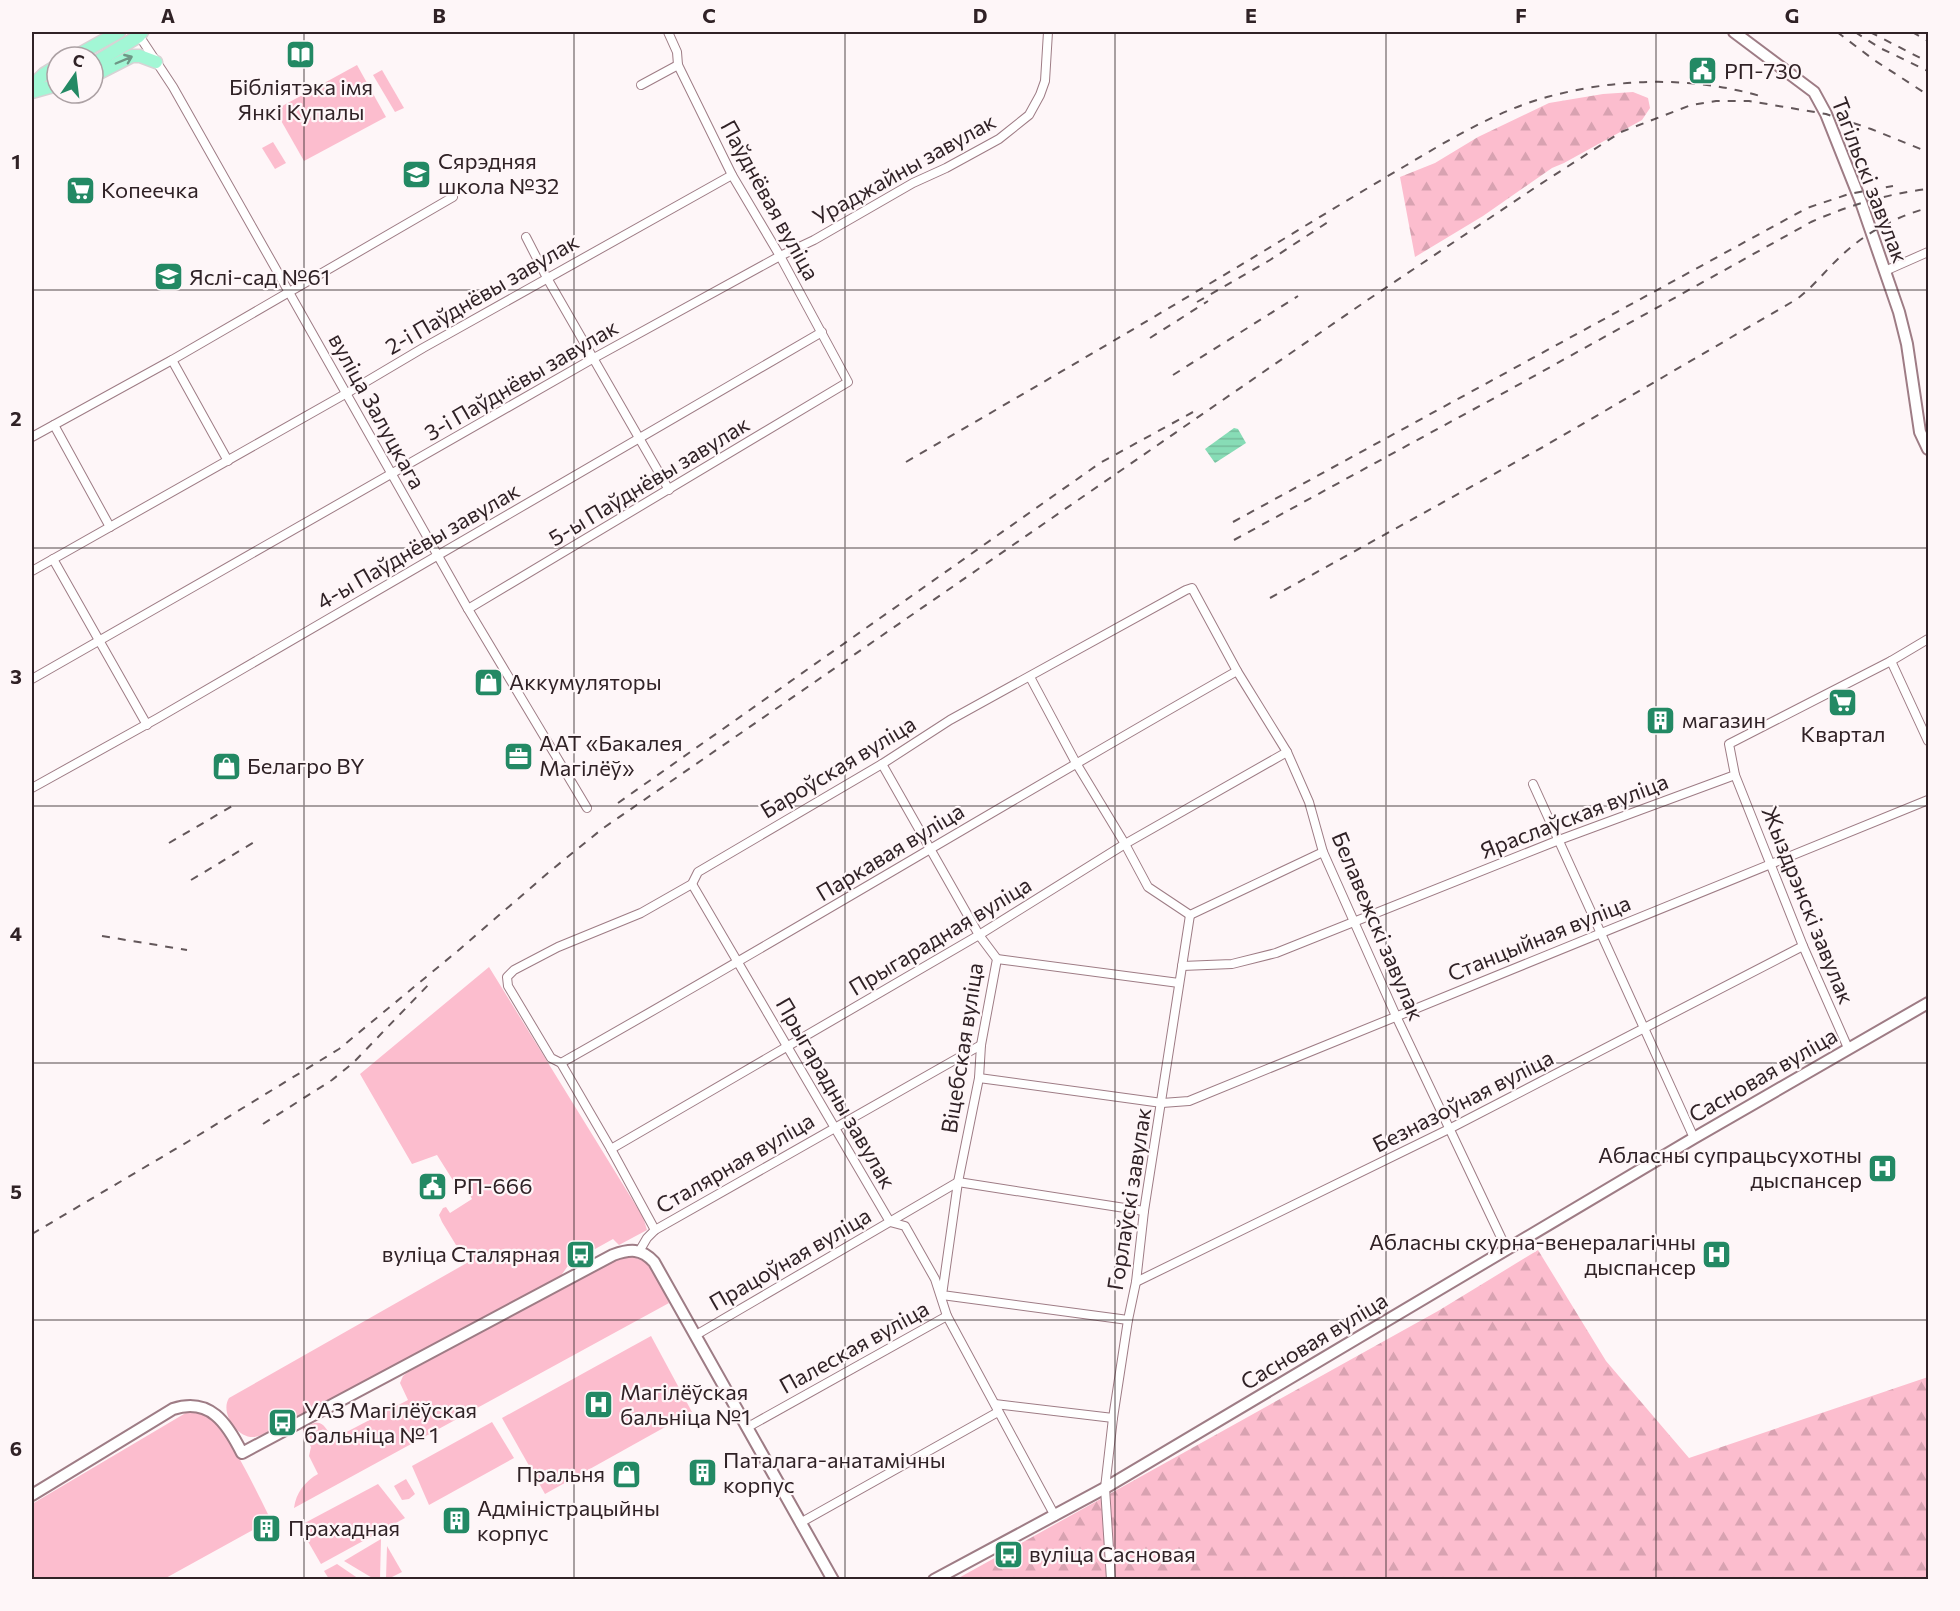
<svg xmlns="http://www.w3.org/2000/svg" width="1960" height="1611" font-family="Commissioner,sans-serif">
<defs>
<pattern id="forest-firs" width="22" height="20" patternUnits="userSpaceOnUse" patternTransform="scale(1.5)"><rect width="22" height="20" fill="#fcbdce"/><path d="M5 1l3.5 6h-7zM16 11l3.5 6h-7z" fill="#d8a2b1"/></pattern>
<pattern id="water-rules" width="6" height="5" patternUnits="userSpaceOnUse" patternTransform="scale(1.5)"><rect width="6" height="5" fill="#87dcb6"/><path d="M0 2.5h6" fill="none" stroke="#75bc9c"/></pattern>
</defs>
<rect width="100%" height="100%" fill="#fef6f8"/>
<g fill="#fcbdce">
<polygon points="357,65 386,117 304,161 275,110"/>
<polygon points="382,70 404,108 395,112 373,75"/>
<polygon points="273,142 286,163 275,169 262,148"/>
<path d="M489,967L643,1217L647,1230L619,1245L613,1239L570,1263L560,1277L291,1420L287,1415L277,1421L275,1427C269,1431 261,1437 253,1437C236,1437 220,1412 229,1398L472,1260L465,1247L456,1245L442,1222L439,1215L443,1208L446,1207L450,1213L472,1199L461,1180L454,1182L437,1155L412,1164L360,1074Z"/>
<path d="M631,1257C654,1259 660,1285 669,1303L294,1508C296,1493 305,1481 318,1474L309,1456L311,1447L303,1433V1428C322,1417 323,1424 333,1439L408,1400L400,1383L403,1376L408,1372L616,1259Z"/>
<polygon points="651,1336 692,1412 545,1494 502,1418"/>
<path d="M189,1411C197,1411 204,1414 211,1419C231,1435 258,1495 271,1520L164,1579H32V1504Z"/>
<polygon points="492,1422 514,1458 429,1505 412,1466"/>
<polygon points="406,1479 415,1494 409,1499 402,1500 394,1486"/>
<polygon points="378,1484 405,1518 321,1564 299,1526"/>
<polygon points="381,1539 380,1579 374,1579 344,1561"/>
<polygon points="387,1546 402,1572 386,1580 386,1579"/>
<polygon points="337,1564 359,1579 329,1579 324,1571"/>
</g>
<g fill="url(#forest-firs)">
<polygon points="1633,92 1648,98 1650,108 1642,120 1564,163 1552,168 1483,216 1415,257 1400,177 1435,163 1478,137 1549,103 1603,94"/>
<polygon points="1538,1250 1606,1361 1689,1458 1928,1377 1928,1579 955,1580 1438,1311"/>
</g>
<polygon fill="url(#water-rules)" points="1234,428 1238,429 1246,443 1215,463 1205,449"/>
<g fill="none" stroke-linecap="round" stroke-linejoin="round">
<defs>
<g id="street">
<polyline points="138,34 173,87 468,609 587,808"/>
<polyline points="641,85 678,65"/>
<polyline points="526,237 547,278 669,490"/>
<polyline points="1885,271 1928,252"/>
<polyline points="172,360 228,461"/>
<polyline points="54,425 110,527"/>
<polyline points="32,437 172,360 453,197"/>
<polyline points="53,559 147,725"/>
<polyline points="32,571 347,393 423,348 732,175"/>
<polyline points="468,609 848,382 780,256 732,175 678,65 677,52 668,32"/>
<polyline points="1891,661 1928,741"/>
<polyline points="1030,677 1076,763 1125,844 1148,887 1190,915"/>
<polyline points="32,679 594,358 780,256 814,240 913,183 946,168 999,139 1029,115 1040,95 1045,81 1048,32"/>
<polyline points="882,764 979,935 997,959 981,1045 979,1078 958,1182 942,1295 1128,1320"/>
<polyline points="1735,775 1803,946 1848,1048"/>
<polyline points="1533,784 1694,1138"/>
<polyline points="32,788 158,718 822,332"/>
<polyline points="692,884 890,1222 905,1226 935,1279 947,1316 1055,1516"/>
<polyline points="1190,915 1323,852"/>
<polyline points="997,959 1179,983"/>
<polyline points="1182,966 1232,964 1276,953 1559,840 1735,775 1729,744 1891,661 1928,639"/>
<path d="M561,1063C788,935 1010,800 1237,671"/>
<polyline points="979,1078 1162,1103 1189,1101 1928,800"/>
<polyline points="611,1149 979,935 1125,844 1287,752"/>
<polyline points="655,1230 611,1149 561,1063 551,1058 508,986 507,977 514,970 558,947 641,913 692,884 698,872 882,764 950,720 1186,590 1192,588 1237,671 1287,752 1309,802 1323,852 1396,1016 1507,1250"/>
<polyline points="640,1250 647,1238 655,1230 981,1045"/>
<polyline points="1136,1282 1449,1129 1803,946"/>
<polyline points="696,1335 958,1182 1144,1211"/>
<polyline points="995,1404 1113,1418"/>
<polyline points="748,1427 947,1316"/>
<polyline points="800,1523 998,1412"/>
<polyline points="1111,1580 1105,1488 1113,1418 1128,1320 1136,1282 1144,1211 1190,915"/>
</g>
<g id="secondary">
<polyline points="1734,32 1814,92 1826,114 1861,202 1899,312 1907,344 1920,432 1928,449"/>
<path d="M32,1495L173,1409C210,1397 227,1423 242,1453L613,1255C630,1249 641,1248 654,1262L833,1580"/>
<polyline points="934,1580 1105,1488 1694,1138 1928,1003"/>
</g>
<g id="primary">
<polyline points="74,57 119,32"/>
<polyline points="93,64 139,36 142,32"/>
<polyline points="93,76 132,56 140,56 156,62"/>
<polyline points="32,86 44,74 57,66"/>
<polyline points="32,92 57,85"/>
</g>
</defs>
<use href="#street" stroke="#9e7c85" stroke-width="10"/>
<use href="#secondary" stroke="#9e7c85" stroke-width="14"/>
<use href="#primary" stroke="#d6d3d4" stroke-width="15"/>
<use href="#street" stroke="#fff" stroke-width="8"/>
<use href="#secondary" stroke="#fff" stroke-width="10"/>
<use href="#primary" stroke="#a2f7d5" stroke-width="12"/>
<g stroke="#63575a" stroke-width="2" stroke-dasharray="8 8" stroke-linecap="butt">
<polyline points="1837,32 1874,60 1928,95"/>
<polyline points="1855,32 1880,48 1928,71"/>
<polyline points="1870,32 1928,62"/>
<polyline points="1912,32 1928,41"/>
<polyline points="1197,302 1270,260 1328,222"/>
<polyline points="1150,338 1208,301"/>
<polyline points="1173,375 1298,296"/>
<path d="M906,462C1032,389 1157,316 1282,240C1323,215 1364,190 1405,166C1450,139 1497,111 1547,97C1617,78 1691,76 1760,96"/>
<polyline points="1233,522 1807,208 1849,194 1893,186"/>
<path d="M1234,540L1509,390L1811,222C1850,205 1886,194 1928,189"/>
<path d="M1270,598L1543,447L1797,299C1813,287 1825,271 1840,257C1863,234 1897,216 1928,208"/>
<polyline points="618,803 1100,463 1193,412"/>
<polyline points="169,843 234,805"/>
<polyline points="191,880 256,841"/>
<polyline points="102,936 187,950"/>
<polyline points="263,1124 332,1080 353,1063 432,981"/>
<polyline points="32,1234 189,1141 339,1049 460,949 549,872 602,829 1369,299 1539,185 1621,132 1691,105 1716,101 1749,101 1826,114 1871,129 1928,152"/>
</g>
</g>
<defs><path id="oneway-shaft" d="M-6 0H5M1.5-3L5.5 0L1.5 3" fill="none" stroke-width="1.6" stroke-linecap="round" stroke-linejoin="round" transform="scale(1.5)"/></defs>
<use stroke="#6f9786" href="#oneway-shaft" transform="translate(124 60) rotate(-23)"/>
<path fill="none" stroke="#302226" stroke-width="1.5" stroke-opacity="0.55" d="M304,32V1580M574,32V1580M845,32V1580M1115,32V1580M1386,32V1580M1656,32V1580M32,290H1928M32,548H1928M32,806H1928M32,1063H1928M32,1320H1928"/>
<defs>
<symbol id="library-square" viewBox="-11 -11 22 22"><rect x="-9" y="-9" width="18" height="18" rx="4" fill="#238964" stroke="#fef6f8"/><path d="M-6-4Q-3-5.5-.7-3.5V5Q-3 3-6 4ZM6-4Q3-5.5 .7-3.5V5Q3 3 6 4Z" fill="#fff"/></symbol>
<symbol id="civic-square" viewBox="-11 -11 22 22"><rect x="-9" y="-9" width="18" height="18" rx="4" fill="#238964" stroke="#fef6f8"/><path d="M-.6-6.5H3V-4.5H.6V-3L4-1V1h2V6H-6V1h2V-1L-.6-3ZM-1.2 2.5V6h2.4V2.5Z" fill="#fff"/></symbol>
<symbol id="school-square" viewBox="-11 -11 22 22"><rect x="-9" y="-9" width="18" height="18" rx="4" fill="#238964" stroke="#fef6f8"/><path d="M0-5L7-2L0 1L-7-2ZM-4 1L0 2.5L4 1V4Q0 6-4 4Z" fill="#fff"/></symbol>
<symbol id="supermarket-square" viewBox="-11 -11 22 22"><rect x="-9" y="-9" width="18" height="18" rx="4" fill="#238964" stroke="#fef6f8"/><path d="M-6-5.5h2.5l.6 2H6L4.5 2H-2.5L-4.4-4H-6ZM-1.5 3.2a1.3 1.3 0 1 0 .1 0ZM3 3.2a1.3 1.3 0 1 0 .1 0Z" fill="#fff"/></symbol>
<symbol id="shop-square" viewBox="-11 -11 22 22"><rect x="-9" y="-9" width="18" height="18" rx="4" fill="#238964" stroke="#fef6f8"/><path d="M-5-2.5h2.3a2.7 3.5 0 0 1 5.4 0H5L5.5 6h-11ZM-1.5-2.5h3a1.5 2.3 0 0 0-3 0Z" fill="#fff"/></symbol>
<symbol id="building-square" viewBox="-11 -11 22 22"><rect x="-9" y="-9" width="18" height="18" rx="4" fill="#238964" stroke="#fef6f8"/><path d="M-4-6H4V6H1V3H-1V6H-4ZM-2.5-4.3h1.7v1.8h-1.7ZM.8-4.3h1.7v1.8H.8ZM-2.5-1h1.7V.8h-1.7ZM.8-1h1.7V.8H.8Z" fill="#fff"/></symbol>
<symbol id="office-square" viewBox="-11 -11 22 22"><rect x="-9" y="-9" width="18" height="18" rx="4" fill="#238964" stroke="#fef6f8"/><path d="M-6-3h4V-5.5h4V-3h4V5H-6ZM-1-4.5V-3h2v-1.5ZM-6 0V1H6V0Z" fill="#fff"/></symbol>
<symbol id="hospital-square" viewBox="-11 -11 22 22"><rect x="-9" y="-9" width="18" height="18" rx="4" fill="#238964" stroke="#fef6f8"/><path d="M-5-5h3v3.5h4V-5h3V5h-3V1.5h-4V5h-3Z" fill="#fff"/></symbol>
<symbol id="bus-square" viewBox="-11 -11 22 22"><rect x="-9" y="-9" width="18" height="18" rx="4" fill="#238964" stroke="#fef6f8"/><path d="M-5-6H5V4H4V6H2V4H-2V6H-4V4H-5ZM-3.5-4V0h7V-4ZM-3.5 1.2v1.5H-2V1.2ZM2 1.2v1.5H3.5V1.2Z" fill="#fff"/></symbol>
</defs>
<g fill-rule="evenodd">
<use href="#library-square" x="284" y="38" width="33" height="33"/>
<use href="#civic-square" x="1686" y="54" width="33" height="33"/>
<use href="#school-square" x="400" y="158" width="33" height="33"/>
<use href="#supermarket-square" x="64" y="174" width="33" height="33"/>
<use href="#school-square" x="152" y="260" width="33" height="33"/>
<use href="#shop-square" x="472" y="666" width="33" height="33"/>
<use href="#supermarket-square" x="1826" y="686" width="33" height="33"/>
<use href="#building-square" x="1644" y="704" width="33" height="33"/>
<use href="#office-square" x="502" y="740" width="33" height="33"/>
<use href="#shop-square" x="210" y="750" width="33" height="33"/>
<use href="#hospital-square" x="1866" y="1152" width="33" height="33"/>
<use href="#civic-square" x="416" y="1170" width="33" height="33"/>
<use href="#bus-square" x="564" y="1238" width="33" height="33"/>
<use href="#hospital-square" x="1700" y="1238" width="33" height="33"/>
<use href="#hospital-square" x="582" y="1388" width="33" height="33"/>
<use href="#bus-square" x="266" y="1406" width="33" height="33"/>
<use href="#building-square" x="686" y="1456" width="33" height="33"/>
<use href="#shop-square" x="610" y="1458" width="33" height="33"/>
<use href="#building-square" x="440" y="1504" width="33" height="33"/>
<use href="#building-square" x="250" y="1512" width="33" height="33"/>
<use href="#bus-square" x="992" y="1538" width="33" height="33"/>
</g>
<g text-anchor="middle" stroke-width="4.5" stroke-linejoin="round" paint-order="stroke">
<g font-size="22" fill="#302226" stroke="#fef6f8" text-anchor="start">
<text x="1724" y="79">РП-730</text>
<text x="301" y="95" text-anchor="middle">Бібліятэка імя<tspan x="301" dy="25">Янкі Купалы</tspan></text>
<text x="438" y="169">Сярэдняя<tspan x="438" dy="25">школа №32</tspan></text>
<text x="101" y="198">Копеечка</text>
<text x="189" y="285">Яслі-сад №61</text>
<text x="509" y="690">Аккумуляторы</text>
<text x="1682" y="728">магазин</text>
<text x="1843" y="742" text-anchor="middle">Квартал</text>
<text x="539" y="751">ААТ «Бакалея<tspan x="539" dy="25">Магілёў»</tspan></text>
<text x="247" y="774">Белагро BY</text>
<text x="1862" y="1163" text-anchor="end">Абласны супрацьсухотны<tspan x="1862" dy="25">дыспансер</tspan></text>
<text x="453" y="1194">РП-666</text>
<text x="1696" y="1250" text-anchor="end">Абласны скурна-венералагічны<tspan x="1696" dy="25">дыспансер</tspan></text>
<text x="560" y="1262" text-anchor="end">вуліца Сталярная</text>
<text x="620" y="1400">Магілёўская<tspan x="620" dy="25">бальніца №1</tspan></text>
<text x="304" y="1418">УАЗ Магілёўская<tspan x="304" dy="25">бальніца № 1</tspan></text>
<text x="723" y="1468">Паталага-анатамічны<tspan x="723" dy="25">корпус</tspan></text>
<text x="605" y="1482" text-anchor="end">Пральня</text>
<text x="477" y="1516">Адміністрацыйны<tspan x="477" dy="25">корпус</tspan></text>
<text x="288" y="1536">Прахадная</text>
<text x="1029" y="1562">вуліца Сасновая</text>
</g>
<g font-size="22" fill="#302226" stroke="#fef6f8">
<text transform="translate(904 169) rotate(-29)" y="8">Ураджайны завулак</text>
<text transform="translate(1870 180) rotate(69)" y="8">Тагільскі завулак</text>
<text transform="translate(770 200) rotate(61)" y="8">Паўднёвая вуліца</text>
<text transform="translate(482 294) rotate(-30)" y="8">2-і Паўднёвы завулак</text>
<text transform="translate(521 380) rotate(-30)" y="8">3-і Паўднёвы завулак</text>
<text transform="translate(377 411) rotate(61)" y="8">вуліца Залуцкага</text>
<text transform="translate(649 481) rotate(-31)" y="8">5-ы Паўднёвы завулак</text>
<text transform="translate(418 546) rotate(-30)" y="8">4-ы Паўднёвы завулак</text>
<text transform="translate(838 767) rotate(-31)" y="8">Бароўская вуліца</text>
<text transform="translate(1574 816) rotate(-21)" y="8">Яраслаўская вуліца</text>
<text transform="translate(890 852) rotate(-31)" y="8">Паркавая вуліца</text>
<text transform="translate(1808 905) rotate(68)" y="8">Жыздрэнскі завулак</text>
<text transform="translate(1378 926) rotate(67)" y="8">Белавежскі завулак</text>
<text transform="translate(940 936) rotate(-31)" y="8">Прыгарадная вуліца</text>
<text transform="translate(1539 938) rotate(-22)" y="8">Станцыйная вуліца</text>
<text transform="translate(962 1048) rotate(-81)" y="8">Віцебская вуліца</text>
<text transform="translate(1763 1075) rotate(-30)" y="8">Сасновая вуліца</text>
<text transform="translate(836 1093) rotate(60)" y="8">Прыгарадны завулак</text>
<text transform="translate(1463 1101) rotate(-27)" y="8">Безназоўная вуліца</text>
<text transform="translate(735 1163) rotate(-30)" y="8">Сталярная вуліца</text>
<text transform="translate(1129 1199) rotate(-81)" y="8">Горлаўскі завулак</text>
<text transform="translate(790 1259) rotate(-30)" y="8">Працоўная вуліца</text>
<text transform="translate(1314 1341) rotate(-31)" y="8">Сасновая вуліца</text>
<text transform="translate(854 1347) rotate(-29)" y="8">Палеская вуліца</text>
</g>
</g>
<rect width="1960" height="1611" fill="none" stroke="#fef6f8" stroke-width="66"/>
<g transform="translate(75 75) rotate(14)"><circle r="28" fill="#fef6f8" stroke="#aca1a4" stroke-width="1.5"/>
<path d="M0-4.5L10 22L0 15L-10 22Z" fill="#238964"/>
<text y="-9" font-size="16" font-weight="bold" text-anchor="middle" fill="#302226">С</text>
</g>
<rect x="33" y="33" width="1894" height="1545" fill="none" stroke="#302226" stroke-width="2"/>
<g font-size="20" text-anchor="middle" font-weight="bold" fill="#302226">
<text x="168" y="23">A</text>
<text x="439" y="23">B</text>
<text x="709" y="23">C</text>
<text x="980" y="23">D</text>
<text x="1251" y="23">E</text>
<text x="1521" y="23">F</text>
<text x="1792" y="23">G</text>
<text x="16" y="169">1</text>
<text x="16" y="426">2</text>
<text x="16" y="684">3</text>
<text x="16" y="941">4</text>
<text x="16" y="1199">5</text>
<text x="16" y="1456">6</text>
</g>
</svg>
